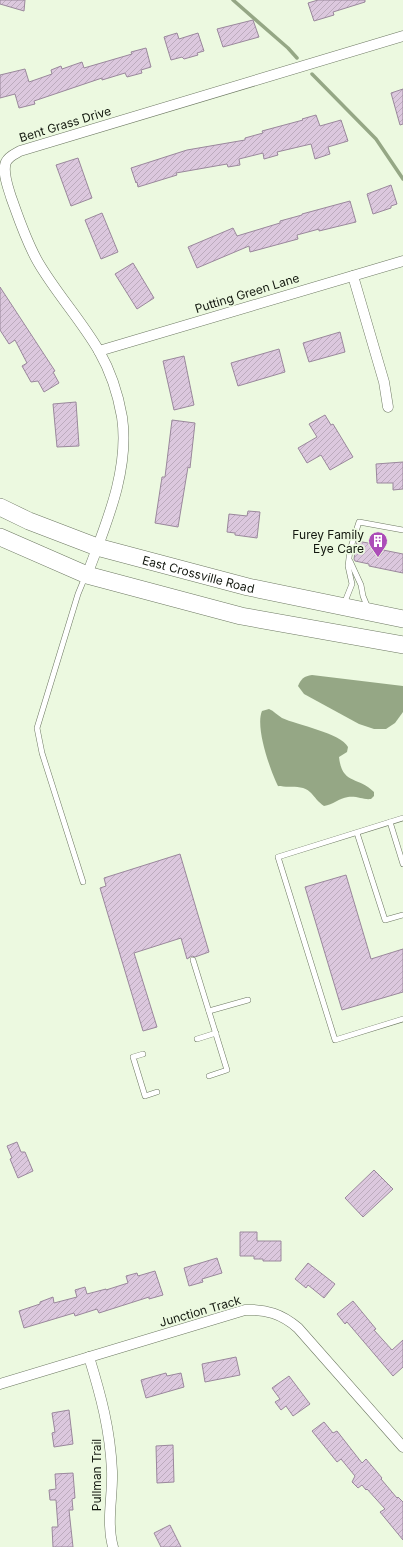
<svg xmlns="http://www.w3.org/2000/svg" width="403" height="1547" viewBox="0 0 403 1547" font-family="Inter,sans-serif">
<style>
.water{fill:#95a785}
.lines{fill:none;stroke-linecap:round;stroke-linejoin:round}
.stream{stroke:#95a785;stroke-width:3.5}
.building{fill:url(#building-hatch);stroke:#9a889c}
.lane-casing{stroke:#6d7862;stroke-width:6}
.street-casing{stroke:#6d7862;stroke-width:11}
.primary-casing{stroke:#6d7862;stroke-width:18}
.lane{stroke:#fff;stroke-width:5}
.street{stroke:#fff;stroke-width:10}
.primary{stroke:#fff;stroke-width:17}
.labels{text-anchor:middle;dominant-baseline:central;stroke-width:3.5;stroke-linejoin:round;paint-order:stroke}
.street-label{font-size:12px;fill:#12170e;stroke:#ecf9e0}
.poi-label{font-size:12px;fill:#12170e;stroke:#ecf9e0;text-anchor:end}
</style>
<defs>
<pattern id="building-hatch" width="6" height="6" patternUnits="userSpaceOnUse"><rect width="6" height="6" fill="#dcc8de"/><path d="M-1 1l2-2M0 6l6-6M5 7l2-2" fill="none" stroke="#bcabbd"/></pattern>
</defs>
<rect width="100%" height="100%" fill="#ecf9e0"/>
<g class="water">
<path d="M312 675 403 686V712L395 723 386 729H374L359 724 304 694 298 686C301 679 304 676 312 675Z"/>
<path d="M269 709C274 711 277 715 282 718 297 725 341 733 348 747L347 752 339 757C342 785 358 776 374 792V796L371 799C363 800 358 796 348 797 339 798 333 805 324 806 318 802 315 797 310 792 302 784 288 788 278 786 270 770 255 727 262 711Z"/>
</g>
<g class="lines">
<g class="stream">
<path d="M233 0 288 48 297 58"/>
<path d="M312 74 376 139 403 179"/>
</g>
</g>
<g class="building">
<path d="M0 0H25L24 11 0 4Z"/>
<path d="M318 0H365V2L333 12 334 15 314 21 308 3Z"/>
<path d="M253 20 259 37 223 47 217 29Z"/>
<path d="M177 33 179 39 198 33 204 51 197 53 198 55 184 59 182 57 171 60 164 37Z"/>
<path d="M146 48 151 67 141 70 142 73 127 77 125 73 102 80V78L34 101 35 104 19 108 15 94 0 98V75L25 69 29 82 52 74 51 70 61 66 62 69 82 62 84 68 132 54 131 52Z"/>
<path d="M403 89V124L400 125 391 93Z"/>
<path d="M316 115 320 126 341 120 348 141 328 147 330 154 315 159 311 144 277 152 278 155 264 159 263 153 239 159 240 165 228 167 227 164 176 173 177 175 138 187 137 182 136 183 131 168 187 150 245 140V138L263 133 262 131 303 120 302 119Z"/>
<path d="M78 158 92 198 71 206 56 165Z"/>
<path d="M391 185 397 204 391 206V208L373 214 367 194Z"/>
<path d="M350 201 356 222 319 231V229L297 235 298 239 250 252 249 246 197 268 188 247 233 228 237 236 280 223V221L302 215V214Z"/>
<path d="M102 213 118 252 101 259 85 220Z"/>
<path d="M133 263 154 298 137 309 115 274Z"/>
<path d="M0 287 55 371 53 372 59 383 44 392 38 381 31 382 22 366 27 363 15 340 9 344 0 330Z"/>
<path d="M340 332 345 352 309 362 303 343Z"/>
<path d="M279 349 285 372 238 386 231 363Z"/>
<path d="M184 356 194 405 174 410 163 361Z"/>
<path d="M76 402 79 446 57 447 53 404Z"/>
<path d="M325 415 331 425 333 424 353 457 330 470 321 455 307 463 298 448 317 437 309 424Z"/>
<path d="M172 420 195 423 190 468 188 467 178 527 155 523 162 477H165Z"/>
<path d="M403 462V489L393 490V483H377L376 464Z"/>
<path d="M248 511 260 512 257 538 235 535V533L227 532 229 514 247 516Z"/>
<path d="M357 541 379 545 378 549 403 554V573L369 566V564L355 561 354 559Z"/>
<path d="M180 854 209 952 195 957 192 956 187 959 181 938 134 953 157 1027 143 1031 100 888 106 886 104 878Z"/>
<path d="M346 875 371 959 403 949V992L342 1010 305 887Z"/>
<path d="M17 1142 21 1152H25L33 1171 18 1178 10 1159 12 1158 7 1146Z"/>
<path d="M374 1170 393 1189 363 1217 345 1198Z"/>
<path d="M240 1232H257V1241H281V1261H263V1259H254V1256H240Z"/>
<path d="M217 1258 222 1273 202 1279 203 1282 189 1286 184 1268Z"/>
<path d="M308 1263 335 1284 324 1298 308 1285 306 1288 295 1279Z"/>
<path d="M155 1271 163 1295 149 1299V1297L99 1313 97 1309 75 1316 74 1313 24 1328 19 1311 40 1304V1302L53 1297 54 1303 77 1297 75 1290 85 1287 87 1294 106 1289V1290L128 1283 126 1276 137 1273 138 1276Z"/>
<path d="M353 1301 376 1329 374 1330 392 1350 403 1340V1367L393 1376 347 1322 345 1324 337 1314Z"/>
<path d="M236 1357 240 1375 205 1382 202 1364Z"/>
<path d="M166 1373 167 1376 181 1373 184 1387 146 1398 141 1380Z"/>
<path d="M289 1376 310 1404 293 1416 286 1406 281 1410 275 1402 280 1399 272 1388Z"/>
<path d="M69 1410 73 1444 54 1447 52 1433 55 1432 52 1413Z"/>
<path d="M324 1422 333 1433 337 1431 362 1463 366 1459 382 1478 381 1479 397 1498 398 1497 403 1502V1540L380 1512 385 1509 367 1489 366 1490 362 1485 358 1488 352 1482 355 1476 341 1459 337 1462 312 1431Z"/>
<path d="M173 1445 174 1482 157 1483 156 1446Z"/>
<path d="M73 1473 75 1498 72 1499 73 1510H69L73 1547H53L52 1527H58L56 1500H50L49 1490 56 1489 55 1474Z"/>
<path d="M170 1525 181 1547H161L154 1533Z"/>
</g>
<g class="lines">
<defs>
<g id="lane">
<path d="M350 561 361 585 363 596 368 608"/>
<path d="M344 604 352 584 348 566 350 550 359 522 403 530"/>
<path d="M403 818 278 857 335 1040 403 1019"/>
<path d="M390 822 403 864"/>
<path d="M357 833 385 920 403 915"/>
<path d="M83 882 42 753 37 728 78 594 85 577"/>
<path d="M193 960 227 1070 209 1076"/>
<path d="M209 1011 248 1000"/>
<path d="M197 1039 216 1033"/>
<path d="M143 1054 133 1057 145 1096 157 1092"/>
</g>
<g id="street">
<path d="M353 276 384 382 388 407"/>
<path d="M99 351 403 261"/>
<path d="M87 575C105 526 130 471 122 417 118 394 111 372 99 351 81 320 56 293 38 262 26 241 19 219 11 197 8 187 2 172 6 162 9 156 15 154 20 151L403 36"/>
<path d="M89 1357C101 1396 110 1429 112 1471 113 1496 106 1522 113 1547"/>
<path d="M0 1384 245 1310C266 1309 282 1314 298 1328L403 1447"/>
</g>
<g id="primary">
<path id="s1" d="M0 507 29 521 97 547 248 587 403 619"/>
<path d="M0 537 87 575 241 616 403 645"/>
</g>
</defs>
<use href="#lane" class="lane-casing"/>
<use href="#street" class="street-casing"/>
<use href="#primary" class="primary-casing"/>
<use href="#lane" class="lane"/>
<use href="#street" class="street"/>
<use href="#primary" class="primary"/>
</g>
<defs>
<symbol id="building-pin" viewBox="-11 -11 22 30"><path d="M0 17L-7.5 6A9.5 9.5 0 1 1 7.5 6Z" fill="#ac4eb8" stroke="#ecf9e0"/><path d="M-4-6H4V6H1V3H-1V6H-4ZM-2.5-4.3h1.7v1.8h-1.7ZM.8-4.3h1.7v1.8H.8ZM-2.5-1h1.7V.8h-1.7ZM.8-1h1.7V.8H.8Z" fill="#fff"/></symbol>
</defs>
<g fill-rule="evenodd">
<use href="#building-pin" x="367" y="530" width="22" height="30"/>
</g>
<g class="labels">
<g class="street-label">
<text transform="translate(65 124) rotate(-17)">Bent Grass Drive</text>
<text transform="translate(247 293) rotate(-17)">Putting Green Lane</text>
<text stroke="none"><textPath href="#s1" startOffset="210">East Crossville Road</textPath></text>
<text transform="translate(200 1311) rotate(-16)">Junction Track</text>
<text transform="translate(96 1475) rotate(-90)">Pullman Trail</text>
</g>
<g class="poi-label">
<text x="364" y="534">Furey Family<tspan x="364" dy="14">Eye Care</tspan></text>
</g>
</g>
</svg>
